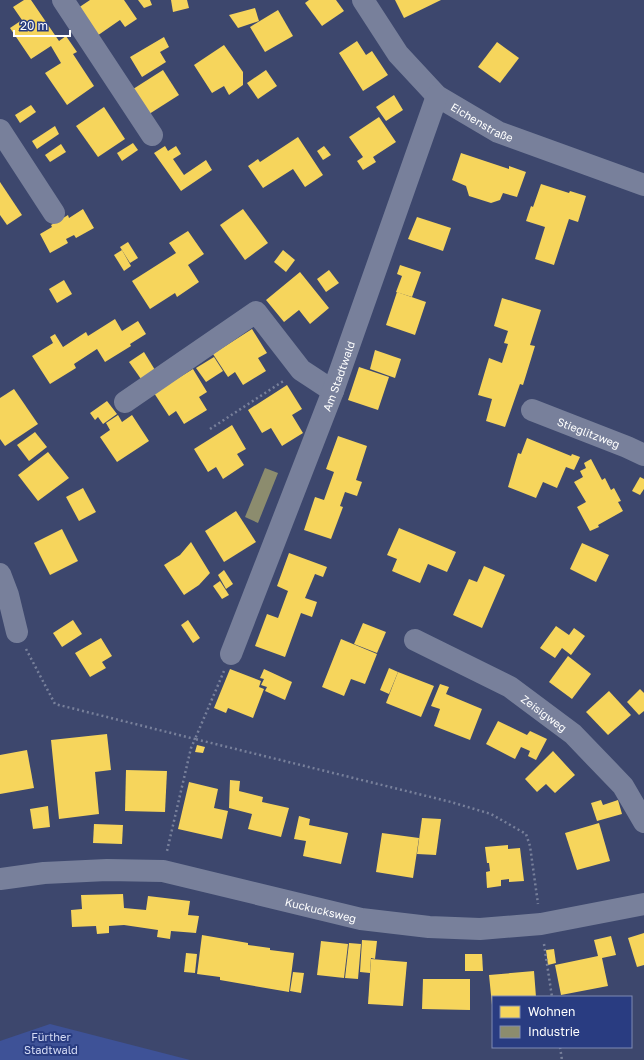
<svg xmlns="http://www.w3.org/2000/svg" width="644" height="1060" viewBox="0 0 644 1060" font-family="'Golos Text',sans-serif">
<style>
.green{fill:#3e5297}
.homes{fill:#f6d55c}
.industry{fill:#8c8c6e}
.lines{fill:none;stroke-linecap:round;stroke-linejoin:round}
.path{stroke:#78809b;stroke-width:2.5;stroke-dasharray:2 3;stroke-linecap:butt}
.minor{stroke:#78809b;stroke-width:22}
.labels{text-anchor:middle;dominant-baseline:central;stroke-width:4;stroke-linejoin:round;paint-order:stroke}
.street-label{font-size:11px;fill:#fff;stroke:#293c81}
.park-label{font-size:11px;fill:#d5dcf5;stroke:#293c81}
</style>
<rect width="100%" height="100%" fill="#3d476d"/>
<path class="green" d="M50 1024 190 1060H0V1041Z"/>
<g class="homes">
<path d="M24 0H31L59 41 66 36 77 52 73 54 94 86 67 105 45 73 61 63 51 46 31 59 10 28 22 20 13 7Z"/>
<path d="M90 0H124L137 19 125 27 120 20 94 38 75 10Z"/>
<path d="M138 0H150L152 5 144 8Z"/>
<path d="M171 0H187L189 8 173 12Z"/>
<path d="M309 0H336L344 11 322 26 305 3Z"/>
<path d="M395 0H441L404 18Z"/>
<path d="M255 8 259 21 238 28 229 15Z"/>
<path d="M278 10 293 36 265 52 250 27Z"/>
<path d="M164 37 169 47 160 52 166 62 142 77 130 57Z"/>
<path d="M357 41 366 55 372 51 388 75 363 91 339 53Z"/>
<path d="M497 42 519 58 500 83 478 67Z"/>
<path d="M224 45 243 72V85L229 95 224 86 212 93 194 65Z"/>
<path d="M163 70 179 95 146 116 130 91Z"/>
<path d="M266 70 277 86 258 99 247 83Z"/>
<path d="M394 95 403 110 386 121 376 107Z"/>
<path d="M31 105 36 112 20 123 15 115Z"/>
<path d="M104 107 125 139 98 157 76 126Z"/>
<path d="M379 117 396 142 373 157 376 162 363 170 357 161 363 157 349 137Z"/>
<path d="M55 126 59 134 37 149 32 141Z"/>
<path d="M298 137 323 175 305 187 293 169 263 188 248 166 258 159 260 162Z"/>
<path d="M133 143 138 150 122 161 117 153Z"/>
<path d="M61 144 66 152 50 162 45 155Z"/>
<path d="M165 146 168 151 176 146 181 154 173 159 184 175 206 160 212 170 181 191 154 153Z"/>
<path d="M324 146 331 155 323 160 317 151Z"/>
<path d="M461 153 509 169V166L526 172 517 197 503 193 500 200 491 203 469 196 466 186 452 180Z"/>
<path d="M0 182 22 215 7 225 0 215Z"/>
<path d="M541 184 569 193 570 191 586 196 578 222 569 219 554 265 535 259 545 227 526 221 531 206 533 207Z"/>
<path d="M83 209 94 228 76 238 74 235 66 239 68 243 50 253 40 234 52 227 51 225 60 220 68 215 69 218Z"/>
<path d="M243 209 268 243 245 260 220 225Z"/>
<path d="M417 217 451 228 443 251 408 239Z"/>
<path d="M188 231 204 254 188 265 199 282 177 297 175 293 150 309 132 281 176 253 169 243Z"/>
<path d="M128 242 138 258 130 263 120 247Z"/>
<path d="M122 250 131 266 124 271 114 255Z"/>
<path d="M283 250 295 260 286 272 274 262Z"/>
<path d="M400 265 421 272 412 297 396 292 402 276 397 274Z"/>
<path d="M329 270 339 283 326 292 317 279Z"/>
<path d="M300 272 329 308 310 324 299 310 284 322 266 300Z"/>
<path d="M64 280 72 294 57 303 49 289Z"/>
<path d="M397 292 426 302 415 335 386 325Z"/>
<path d="M502 298 541 310 530 345 535 346 523 385 520 384 505 427 486 421 492 399 478 395 489 358 502 363 508 344 504 343 508 331 494 326Z"/>
<path d="M115 319 122 331 138 321 146 334 130 344 131 346 105 362 97 349 74 364 76 368 50 384 32 356 53 343 50 337 55 334 63 347 86 332 88 336Z"/>
<path d="M252 329 267 353 258 358 266 371 243 385 235 372 228 377 213 354Z"/>
<path d="M375 350 401 359 395 378 370 369Z"/>
<path d="M144 352 155 370 141 379 129 362Z"/>
<path d="M214 357 223 371 206 382 196 368Z"/>
<path d="M359 367 389 377 378 410 348 400Z"/>
<path d="M193 369 207 392 199 397 207 410 184 424 176 411 169 416 154 393Z"/>
<path d="M287 385 302 409 292 415 303 433 282 446 271 428 262 433 248 410Z"/>
<path d="M14 389 38 424 5 446 0 439V398Z"/>
<path d="M107 401 117 414 103 424 98 417 95 420 90 413Z"/>
<path d="M118 415 122 422 132 415 149 441 117 462 100 437 110 430 106 423Z"/>
<path d="M232 425 246 449 237 454 244 465 223 479 216 467 208 472 194 449Z"/>
<path d="M35 432 47 447 29 461 17 445Z"/>
<path d="M338 436 367 446 356 480 362 482 357 496 345 492 340 506 343 507 331 539 304 530 315 497 324 500 334 472 326 469Z"/>
<path d="M527 438 571 456 572 454 580 457 574 470 566 467 557 488 543 482 536 498 508 487 518 453 521 454Z"/>
<path d="M48 452 69 478 38 501 18 475Z"/>
<path d="M591 459 602 480 605 478 611 490 614 488 621 501 618 502 623 511 598 525 599 527 590 531 577 507 586 502 574 482 583 477 580 471 586 468 584 463Z"/>
<path d="M640 477 644 479V489L640 495 632 491Z"/>
<path d="M83 488 96 512 79 521 66 497Z"/>
<path d="M236 511 256 542 224 562 205 531Z"/>
<path d="M399 528 456 552 447 572 428 564 420 583 392 571 397 559 387 555Z"/>
<path d="M62 529 78 561 50 575 34 543Z"/>
<path d="M191 542 210 573 199 585 184 595 164 565 180 555Z"/>
<path d="M582 543 609 555 596 582 570 569Z"/>
<path d="M289 553 327 567 323 577 315 574 305 598 317 602 312 617 301 613 285 657 255 646 267 614 278 618 288 591 277 586Z"/>
<path d="M484 566 505 575 482 628 453 615 469 579 477 582Z"/>
<path d="M224 570 233 584 226 589 218 575Z"/>
<path d="M220 581 229 595 222 599 213 586Z"/>
<path d="M73 620 82 634 62 647 53 633Z"/>
<path d="M188 620 200 638 193 643 181 625Z"/>
<path d="M363 623 386 632 377 653 354 644Z"/>
<path d="M556 626 569 635 574 628 585 636 571 655 562 648 555 658 540 648Z"/>
<path d="M101 638 112 656 102 662 106 668 90 677 75 653Z"/>
<path d="M341 639 377 654 365 684 351 679 344 696 322 687Z"/>
<path d="M568 656 591 674 572 699 549 682Z"/>
<path d="M389 668 398 672 389 694 380 690Z"/>
<path d="M230 669 261 681 259 687 264 689 253 718 228 708 226 713 214 708Z"/>
<path d="M264 669 292 682 285 700 265 691 267 687 261 685 264 679 260 678Z"/>
<path d="M398 672 434 686 421 717 386 703Z"/>
<path d="M440 684 449 687 446 694 482 709 470 740 434 726 440 709 431 706Z"/>
<path d="M640 689 644 693V711L639 715 627 702Z"/>
<path d="M609 691 631 715 608 735 586 712Z"/>
<path d="M498 721 527 735 530 731 547 739 536 760 528 756 530 751 521 747 515 759 486 744Z"/>
<path d="M107 734 111 770 95 772 99 814 59 819 51 740Z"/>
<path d="M197 745 205 747 203 753 195 752Z"/>
<path d="M27 750 34 788 0 794V755Z"/>
<path d="M553 751 575 775 555 793 546 784 537 792 525 779Z"/>
<path d="M126 770 167 771 165 812 125 811Z"/>
<path d="M230 780 240 781 239 791 263 797 262 802 289 808 281 837 248 829 252 814 229 808Z"/>
<path d="M189 782 218 789 214 808 228 811 222 839 178 829Z"/>
<path d="M601 800 603 805 618 800 622 814 597 821 591 803Z"/>
<path d="M48 806 50 827 33 829 30 809Z"/>
<path d="M299 816 310 819 309 825 348 833 341 864 303 856 306 841 294 839Z"/>
<path d="M422 818 441 819 436 855 417 854Z"/>
<path d="M599 823 610 861 577 870 565 833Z"/>
<path d="M94 824 123 825 122 844 93 843Z"/>
<path d="M382 833 419 838 413 878 376 872Z"/>
<path d="M508 845V849L520 848 524 881 509 882V879L501 880V886L487 888 486 872 490 871 489 863H487L485 847Z"/>
<path d="M123 894 124 908 146 910 148 896 190 901 188 915 199 916 196 933 171 931 170 939 157 937 158 930 124 925 109 926V933L97 934 96 926 72 927 71 910 82 909 81 895Z"/>
<path d="M644 933V965L637 967 628 938Z"/>
<path d="M202 935 248 943V945L270 948V950L294 953 289 992 220 980V977L197 974Z"/>
<path d="M611 936 616 955 602 958 608 986 561 995 555 965 598 956 594 940Z"/>
<path d="M362 940 377 941 375 959 371 958 370 973 360 972Z"/>
<path d="M321 941 348 944 344 978 317 975Z"/>
<path d="M349 943 361 944 358 979 345 978Z"/>
<path d="M554 949 556 963 548 965 546 950Z"/>
<path d="M186 953 197 954 195 973 184 972Z"/>
<path d="M465 954H482L483 971H465Z"/>
<path d="M371 959 407 962 403 1006 368 1004Z"/>
<path d="M534 971 536 997H493L492 1005 489 975Z"/>
<path d="M293 972 304 973 301 993 290 991Z"/>
<path d="M423 979H470V1010L422 1009Z"/>
</g>
<path class="industry" d="M265 468 278 473 258 523 245 517Z"/>
<g class="lines">
<g class="path">
<path d="M210 429 285 380"/>
<path d="M26 649 55 704 195 739 191 748 167 851"/>
<path d="M224 671 195 739 451 802 491 814 526 834 530 846 538 904"/>
<path d="M544 944 552 997"/>
<path d="M560 1047 562 1060"/>
</g>
<g class="minor">
<path d="M63 0 152 135"/>
<path id="s1" d="M363 0 398 54 437 96 498 132 644 185"/>
<path d="M0 130 54 213"/>
<path d="M125 402 256 312 301 370 333 391"/>
<path id="s2" d="M532 410 627 447 644 455"/>
<path d="M0 574 8 595 17 632"/>
<path id="s3" d="M415 640 510 687 573 734 623 786 644 822"/>
<path id="s4" d="M231 654 333 391 437 96"/>
<path id="s5" d="M0 879 44 873 107 870 163 871 361 919 429 927 480 929 541 924 644 904"/>
</g>
</g>
<g class="labels">
<g class="street-label">
<text stroke="none"><textPath href="#s1" startOffset="174">Eichenstraße</textPath></text>
<text stroke="none"><textPath href="#s4" startOffset="298">Am Stadtwald</textPath></text>
<text stroke="none"><textPath href="#s2" startOffset="61">Stieglitzweg</textPath></text>
<text stroke="none"><textPath href="#s3" startOffset="149">Zeisigweg</textPath></text>
<text stroke="none"><textPath href="#s5" startOffset="326">Kuckucksweg</textPath></text>
</g>
<g class="park-label">
<text x="51" y="1036">Fürther<tspan x="51" dy="13">Stadtwald</tspan></text>
</g>
</g>
<rect x="492" y="996" width="140" height="52" fill="#293c81" stroke="#7f8ab3"/>
<rect x="500" y="1006" width="20" height="12" fill="#f6d55c" stroke="#7f8ab3"/>
<text x="528" y="1016" font-size="12" fill="#ffffff">Wohnen</text>
<rect x="500" y="1026" width="20" height="12" fill="#8c8c6e" stroke="#7f8ab3"/>
<text x="528" y="1036" font-size="12" fill="#ffffff">Industrie</text>
<path d="M14 30v6h56v-6" fill="none" stroke="#ffffff" stroke-width="2"/>
<text x="20" y="30" font-size="12" fill="#ffffff" stroke="#293c81" stroke-width="3" paint-order="stroke">20 m</text>
</svg>
